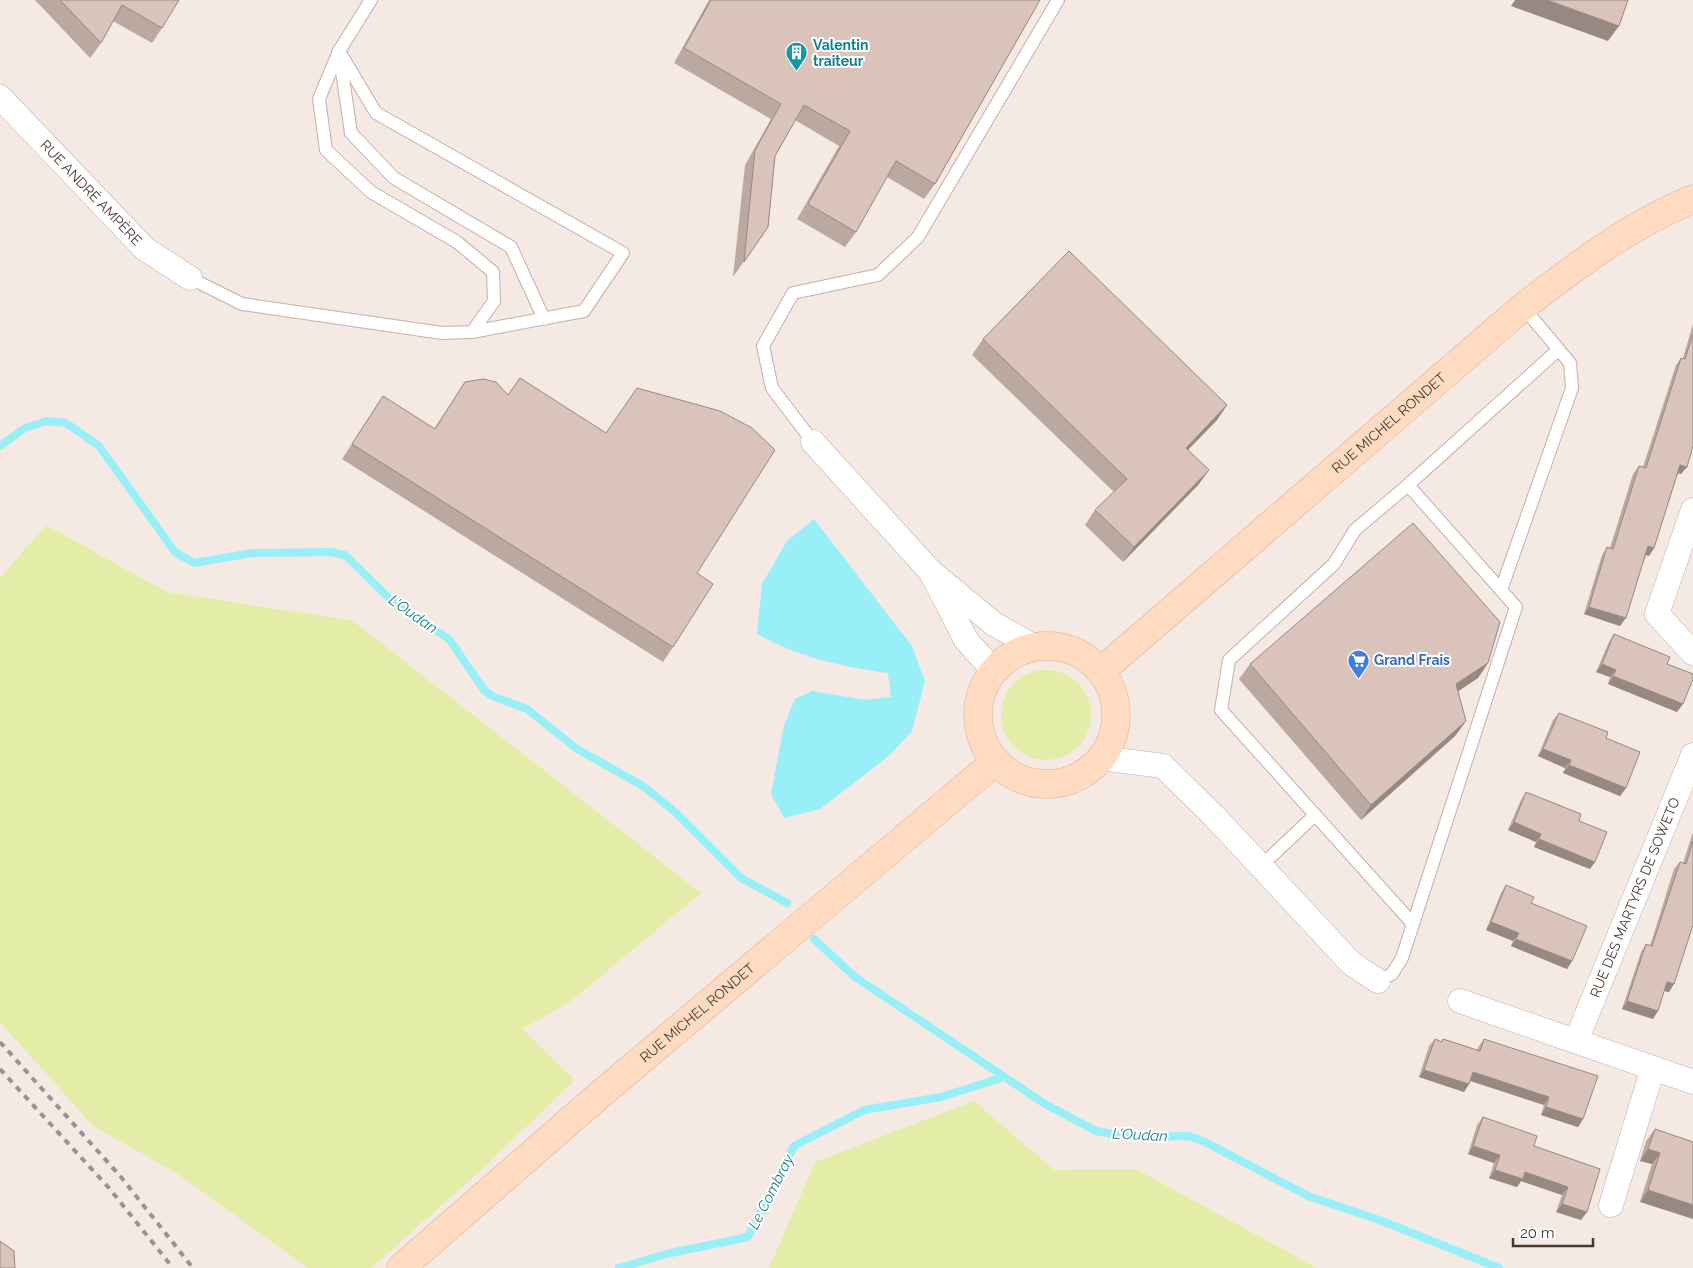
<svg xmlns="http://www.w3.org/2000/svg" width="1693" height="1268" viewBox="0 0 1693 1268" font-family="Raleway,sans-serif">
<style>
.green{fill:#e4eda7}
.water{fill:#98eff8}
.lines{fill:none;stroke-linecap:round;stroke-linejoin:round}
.stream{stroke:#98eff8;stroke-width:8}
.lane-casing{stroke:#c3b1a8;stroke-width:14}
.street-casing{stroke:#c3b1a8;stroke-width:25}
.secondary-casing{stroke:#dbaf8f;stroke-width:29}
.lane{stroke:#fff;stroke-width:12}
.street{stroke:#fff;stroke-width:24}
.secondary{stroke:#ffdcc1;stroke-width:28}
.rail{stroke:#949494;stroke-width:4;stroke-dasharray:6 6;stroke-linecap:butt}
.wall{fill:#bba8a0}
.shaded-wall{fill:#988882}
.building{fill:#d9c3ba;stroke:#988882}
.labels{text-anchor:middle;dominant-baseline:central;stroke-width:4;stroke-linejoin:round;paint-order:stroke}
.culture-label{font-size:14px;font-weight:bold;fill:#0d838f;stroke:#fff;text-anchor:start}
.street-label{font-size:14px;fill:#463833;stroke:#fff}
.shop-label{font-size:14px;font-weight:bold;fill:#366cbe;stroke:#fff;text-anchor:start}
.water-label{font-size:15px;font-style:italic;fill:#1c7e89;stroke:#fff}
</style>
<rect width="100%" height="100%" fill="#f4e9e3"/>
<g class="green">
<path d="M46 525 167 592 353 621 701 893 570 1002 522 1029 575 1080 478 1173 371 1268H308L176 1173 93 1126 0 1022V578Z"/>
<circle cx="1046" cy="715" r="45"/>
<path d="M974 1101 1054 1170 1136 1169 1317 1268H769L815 1162Z"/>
</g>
<path class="water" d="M814 519 912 646 925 681 912 731 889 756 820 809 784 818 771 794 784 725 795 699 812 691 866 700 891 697 888 673C843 667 798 657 757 634L762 584 787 541Z"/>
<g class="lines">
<g class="stream">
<path d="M0 446 25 428 47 421 66 423 99 446 175 552 194 563 252 553 331 552 345 555 395 604 449 639 484 690 492 696 527 709 577 749 643 786 675 812 741 878 787 903"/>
<path d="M814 939 855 977 1045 1104 1096 1131 1128 1137 1189 1136 1205 1142 1308 1196 1382 1221 1499 1268"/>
<path d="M619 1268 666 1254 748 1237 794 1146 864 1110 941 1097 1004 1077"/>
</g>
<defs>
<g id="lane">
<path d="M190 278 242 304 442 333 472 332 494 301 493 272 457 242 371 192 326 150 319 99 339 51 371 0"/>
<path d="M472 332 584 311 623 253 376 113 339 51 351 133 394 178 511 247 544 319"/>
<path d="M813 442 772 388 763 346 793 293 878 275 918 237 1058 0"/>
<path d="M1408 485 1355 530 1334 564 1229 660 1221 710 1413 924"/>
<path d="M1501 590 1408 485 1558 350"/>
<path d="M1261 866 1315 815"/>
<path d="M1378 981 1392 974 1402 958 1516 607 1501 590 1572 388 1570 363 1523 307"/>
</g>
<g id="street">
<path id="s1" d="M0 97 145 249 190 278"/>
<path d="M813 442 931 572"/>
<path d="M1693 510 1657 614 1693 653"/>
<path d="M994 671 966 640 931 572 994 624 1035 647"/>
<path d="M1101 758 1163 766 1214 816 1352 964 1378 981"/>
<path d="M1460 1001 1693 1082"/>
<path id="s2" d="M1576 1041 1693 755"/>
<path d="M1611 1205 1653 1068"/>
</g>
<g id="secondary">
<circle cx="1047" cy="715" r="69"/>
<path id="s3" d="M1101 671 1523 307C1576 266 1630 225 1693 199"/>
<path id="s4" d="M401 1268 596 1098 996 761"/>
</g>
</defs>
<use href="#lane" class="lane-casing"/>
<use href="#street" class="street-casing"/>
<use href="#secondary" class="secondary-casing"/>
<use href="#lane" class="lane"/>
<use href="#street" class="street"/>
<use href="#secondary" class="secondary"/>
<g class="rail">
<path d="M0 1042 121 1177 193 1268"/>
<path d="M0 1069 109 1188 173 1268"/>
</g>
</g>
<g class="wall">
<path d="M35 0H179L162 28 152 43 113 21 101 43 90 58Z"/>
<path d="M709 0H1040L935 184 924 199 887 177 856 232 845 247 797 219 839 146 795 120 775 156 768 227 733 277 745 165 771 119 674 63Z"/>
<path d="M1693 324V446L1681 474 1678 473 1654 548 1649 556 1646 555 1620 626 1584 614 1602 555 1607 547 1610 548 1633 474 1639 466 1643 467 1676 365 1681 358H1683Z"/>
<path d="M983 339 1227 405 1217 420 1188 450 1209 470 1198 485 1123 562 1085 525 1095 510 1114 492 972 355Z"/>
<path d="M520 378 697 573 673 647 663 662 342 459 383 396 434 429 465 382 508 395Z"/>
<path d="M1614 634 1667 664 1677 712 1608 684 1610 677 1596 672 1609 642Z"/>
<path d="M1488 663 1478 678 1458 691 1466 721 1455 736 1361 820 1239 679 1250 664Z"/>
<path d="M1559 713 1606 738 1626 788 1620 796 1563 773 1565 768 1538 756 1553 720Z"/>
<path d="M1526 792 1579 821 1590 869 1534 847 1536 842 1508 830 1521 800Z"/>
<path d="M1693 832V925L1669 992 1664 991 1653 1019 1622 1009 1641 952 1646 944 1650 946 1674 869 1680 862 1683 863Z"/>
<path d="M1506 885 1531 903 1572 961 1567 969 1511 946 1513 941 1486 930 1501 893Z"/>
<path d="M1435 1039 1441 1042 1443 1039 1477 1050 1479 1046 1484 1039 1583 1119 1578 1127 1541 1115 1544 1105 1470 1081 1469 1084 1464 1092 1419 1077 1429 1046Z"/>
<path d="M1483 1117 1534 1146 1600 1169 1581 1220 1556 1212 1562 1195 1521 1181 1517 1187 1489 1178 1494 1163 1468 1154 1477 1125Z"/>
<path d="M1655 1129 1693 1142 1640 1202 1652 1164 1640 1161 1646 1141Z"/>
</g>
<g class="shaded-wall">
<path d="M1515 0H1547L1619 26 1608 41 1511 6Z"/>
<path d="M1227 405 1217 420 1175 463 1186 448Z"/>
<path d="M1680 465 1687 467 1681 474 1675 472Z"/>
<path d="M1209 470 1198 485 1123 562 1134 547Z"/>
<path d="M1648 546 1654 548 1649 556 1643 554Z"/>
<path d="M1589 607 1626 618 1620 626 1584 614Z"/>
<path d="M1488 663 1478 678 1445 700 1456 684Z"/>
<path d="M1602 664 1616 670 1610 677 1596 672Z"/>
<path d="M1613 676 1683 704 1677 712 1608 684Z"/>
<path d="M1466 721 1455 736 1361 820 1371 805Z"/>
<path d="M1543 749 1571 760 1565 768 1538 756Z"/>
<path d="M1569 765 1626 788 1620 796 1563 773Z"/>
<path d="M1514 822 1541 834 1536 842 1508 830Z"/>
<path d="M1539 839 1595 862 1590 869 1534 847Z"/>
<path d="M1491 922 1519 933 1513 941 1486 930Z"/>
<path d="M1516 939 1572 961 1567 969 1511 946Z"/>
<path d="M1667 982 1674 984 1669 992 1661 990Z"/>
<path d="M1627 1001 1658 1011 1653 1019 1622 1009Z"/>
<path d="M1424 1070 1469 1084 1464 1092 1419 1077Z"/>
<path d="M1473 1072 1549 1097 1544 1105 1468 1080Z"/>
<path d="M1546 1107 1583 1119 1578 1127 1541 1115Z"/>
<path d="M1473 1146 1500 1155 1494 1163 1468 1154Z"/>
<path d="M1648 1149 1660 1153 1652 1164 1640 1161Z"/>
<path d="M1495 1170 1525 1172 1568 1187 1562 1195 1521 1181 1517 1187 1489 1178Z"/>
<path d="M1648 1190 1693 1205V1219L1640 1202Z"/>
<path d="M1562 1204 1587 1212 1581 1220 1556 1212Z"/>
</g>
<g class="building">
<path d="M60 0H179L162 28 122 5 101 43Z"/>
<path d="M711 0H1040L935 184 896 161 856 232 808 204 850 131 804 105 775 156 768 227 744 262 755 150 781 104 684 48Z"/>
<path d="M1547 0H1628L1619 26Z"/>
<path d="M1069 251 1227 405 1186 448 1209 470 1134 547 1095 510 1127 479 983 339Z"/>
<path d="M1693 334V446L1687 467 1680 465 1654 548 1648 546 1626 618 1589 607 1607 547 1613 549 1639 466 1646 468 1681 358 1685 359Z"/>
<path d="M520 378 606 433 637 388 720 411 752 428 775 450 697 573 713 584 673 647 352 444 383 396 435 429 465 382 483 379 496 382 508 395Z"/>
<path d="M1413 523 1500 622 1488 663 1456 684 1466 721 1371 805 1250 664Z"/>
<path d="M1614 634 1670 657 1667 664 1693 674V679L1683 704 1613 676 1616 670 1602 664Z"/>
<path d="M1559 713 1608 732 1606 738 1640 752 1626 788 1569 765 1571 760 1543 749Z"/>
<path d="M1526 792 1581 814 1579 821 1607 832 1595 862 1539 839 1541 834 1514 822Z"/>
<path d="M1693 841V925L1674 984 1667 982 1658 1011 1627 1001 1646 944 1652 946 1680 862 1686 864Z"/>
<path d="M1506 885 1534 897 1531 903 1587 926 1572 961 1516 939 1519 933 1491 922Z"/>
<path d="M1435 1039 1442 1042 1443 1039 1480 1051 1484 1039 1598 1076 1583 1119 1546 1107 1549 1097 1473 1072 1469 1084 1424 1070Z"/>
<path d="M1483 1117 1537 1136 1534 1146 1600 1169 1587 1212 1562 1204 1568 1187 1525 1172 1523 1179 1495 1170 1500 1155 1473 1146Z"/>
<path d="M1655 1129 1693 1142V1205L1648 1190 1660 1153 1648 1149Z"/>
<path d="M0 1241 14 1251 15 1268H0Z"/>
</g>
<defs>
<symbol id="building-pin" viewBox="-11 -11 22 30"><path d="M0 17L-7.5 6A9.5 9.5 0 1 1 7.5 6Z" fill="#0f9aa8" stroke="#fff"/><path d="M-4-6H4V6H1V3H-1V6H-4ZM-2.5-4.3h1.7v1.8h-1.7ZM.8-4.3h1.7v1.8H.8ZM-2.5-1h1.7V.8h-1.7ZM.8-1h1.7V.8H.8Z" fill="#fff"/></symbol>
<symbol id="supermarket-pin" viewBox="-11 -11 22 30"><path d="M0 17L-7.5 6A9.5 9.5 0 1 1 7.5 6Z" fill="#3f7fe0" stroke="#fff"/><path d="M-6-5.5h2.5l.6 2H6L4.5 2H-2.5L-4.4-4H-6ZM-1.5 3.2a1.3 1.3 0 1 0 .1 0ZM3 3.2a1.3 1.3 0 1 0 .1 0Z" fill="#fff"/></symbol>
</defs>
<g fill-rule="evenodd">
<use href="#building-pin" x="784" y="40" width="25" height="34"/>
<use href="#supermarket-pin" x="1346" y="648" width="25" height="34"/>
</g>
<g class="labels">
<g class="culture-label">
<text x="813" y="45">Valentin<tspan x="813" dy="16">traiteur</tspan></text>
</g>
<g class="street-label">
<text stroke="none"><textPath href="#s1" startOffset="132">RUE ANDRÉ AMPÈRE</textPath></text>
<text stroke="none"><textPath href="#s3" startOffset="380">RUE MICHEL RONDET</textPath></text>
<text stroke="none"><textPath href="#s2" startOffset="155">RUE DES MARTYRS DE SOWETO</textPath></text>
<text stroke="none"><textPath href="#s4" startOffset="391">RUE MICHEL RONDET</textPath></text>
</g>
<g class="shop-label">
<text x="1374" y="660">Grand Frais</text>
</g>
<g class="water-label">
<text transform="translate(413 614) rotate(35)">L'Oudan</text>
<text transform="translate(1140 1135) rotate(3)">L'Oudan</text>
<text transform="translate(771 1192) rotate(-63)">Le Combray</text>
</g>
</g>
<path d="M1513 1238v8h80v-8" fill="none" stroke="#463833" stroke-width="2.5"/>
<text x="1520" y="1238" font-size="15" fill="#463833" stroke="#ffffff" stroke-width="4" paint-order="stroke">20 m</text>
</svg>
